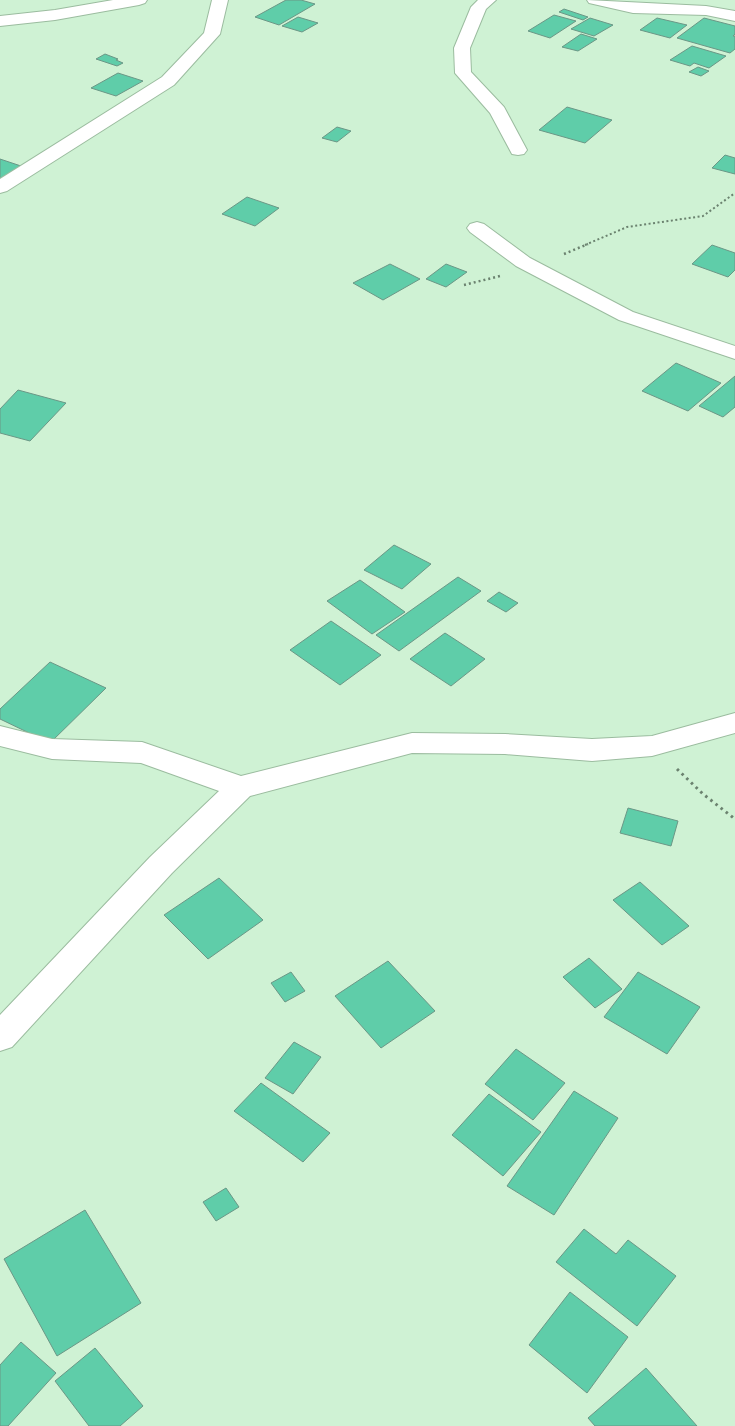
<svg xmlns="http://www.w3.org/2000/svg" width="735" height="1426" viewBox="0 0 735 1426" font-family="'Source Serif 4',serif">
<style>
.building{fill:#5fcda9;stroke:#6b9786}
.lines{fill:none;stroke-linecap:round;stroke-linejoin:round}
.minor-casing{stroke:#9bbc9f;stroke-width:2}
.path-far2{stroke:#6b826f;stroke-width:2;stroke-dasharray:2 2.5;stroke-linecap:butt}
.path-far1{stroke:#6b826f;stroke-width:2.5;stroke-dasharray:2 3;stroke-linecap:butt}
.path{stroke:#6b826f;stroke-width:3;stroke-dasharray:2.5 4;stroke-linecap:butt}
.minor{fill:#fff;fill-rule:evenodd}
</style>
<rect width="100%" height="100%" fill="#cff2d4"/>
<g class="building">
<path d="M286 0H301L315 4 279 25 255 17Z"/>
<path d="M564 9 588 17 583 20 559 12Z"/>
<path d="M554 15 576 21 550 38 528 31Z"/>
<path d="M298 17 318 23 302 32 282 26Z"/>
<path d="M590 18 613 25 594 36 571 29Z"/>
<path d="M657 18 687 25 670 38 640 30Z"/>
<path d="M704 18 735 26V34L733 36H735V49L730 53 677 38Z"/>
<path d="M581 34 597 39 578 51 562 47Z"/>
<path d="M692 46 726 56 709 68 694 63 690 66 670 60Z"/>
<path d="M105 54 118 59 116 60 123 63 117 66 96 59Z"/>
<path d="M698 67 709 71 701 76 689 72Z"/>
<path d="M118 73 143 81 116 96 91 88Z"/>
<path d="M567 107 612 120 585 143 539 130Z"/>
<path d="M337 127 351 131 337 142 322 138Z"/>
<path d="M725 155 735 158V174L712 168Z"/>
<path d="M0 159 21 166 0 179Z"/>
<path d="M247 197 279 208 255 226 222 214Z"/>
<path d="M712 245 735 253V270L728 277 692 264Z"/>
<path d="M390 264 420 279 383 300 353 283Z"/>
<path d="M446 264 467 272 446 287 426 279Z"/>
<path d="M676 363 721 383 688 411 642 391Z"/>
<path d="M735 376V407L723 417 699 406Z"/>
<path d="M18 390 66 403 30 441 0 433V409Z"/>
<path d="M394 545 431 564 402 589 364 570Z"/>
<path d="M458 577 481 591 399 651 376 635Z"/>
<path d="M360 580 405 612 372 634 327 601Z"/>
<path d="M499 592 518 603 506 612 487 601Z"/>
<path d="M331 621 381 655 340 685 290 650Z"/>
<path d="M445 633 485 659 451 686 410 659Z"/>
<path d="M50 662 106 688 50 743 0 719V709Z"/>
<path d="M628 808 678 821 671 846 620 833Z"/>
<path d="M219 878 263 920 208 959 164 915Z"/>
<path d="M640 882 689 926 662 945 613 900Z"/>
<path d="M589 958 622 989 595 1008 563 977Z"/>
<path d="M388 961 435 1011 381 1048 335 996Z"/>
<path d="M291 972 305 991 285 1002 271 983Z"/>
<path d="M638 972 700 1007 667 1054 604 1017Z"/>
<path d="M294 1042 321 1057 293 1094 265 1078Z"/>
<path d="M516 1049 565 1083 533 1120 485 1084Z"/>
<path d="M261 1083 330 1133 303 1162 234 1111Z"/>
<path d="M574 1091 618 1118 554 1215 507 1186Z"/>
<path d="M489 1094 541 1132 503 1176 452 1135Z"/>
<path d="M226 1188 239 1207 216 1221 203 1202Z"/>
<path d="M85 1210 141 1303 57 1356 4 1259Z"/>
<path d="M584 1229 616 1254 628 1240 676 1276 637 1326 556 1262Z"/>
<path d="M570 1292 628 1337 587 1393 529 1345Z"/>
<path d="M21 1342 56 1373 8 1426H0V1365Z"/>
<path d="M95 1348 143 1406 120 1426H89L55 1381Z"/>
<path d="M646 1368 697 1426H595L588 1418Z"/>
</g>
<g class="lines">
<defs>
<g id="minor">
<path d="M113 0H147L145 3 139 5 55 20 0 26V16L55 10Z"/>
<path d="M212 0H228L220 34 174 85 7 191 0 193V179L162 77 204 33Z"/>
<path d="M478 0H496L486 9 470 48 471 72 504 107 527 150 524 154 518 155 512 154 490 113 455 73 454 48 471 7Z"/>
<path d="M587 0 706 6 735 11V21L706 15 633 13 589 3Z"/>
<path d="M477 222 484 224 530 258 633 312 735 346V359L619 320 516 266 470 232 467 228 470 224Z"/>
<path d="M735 713V733L652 756 592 761 505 754 412 753 250 796 172 873 12 1047 0 1051V1015L150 857 219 791 141 763 52 759 0 746V726L52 739 142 742 241 776 412 733 505 734 592 739 652 736Z"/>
</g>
</defs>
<use href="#minor" class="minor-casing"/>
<path class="path-far2" d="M585 245 627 227 703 216 735 193"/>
<g class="path-far1">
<path d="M564 254 588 244"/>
<path d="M464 285 500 276"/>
</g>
<path class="path" d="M677 769 703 794 735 819"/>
<use href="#minor" class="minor"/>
</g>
</svg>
